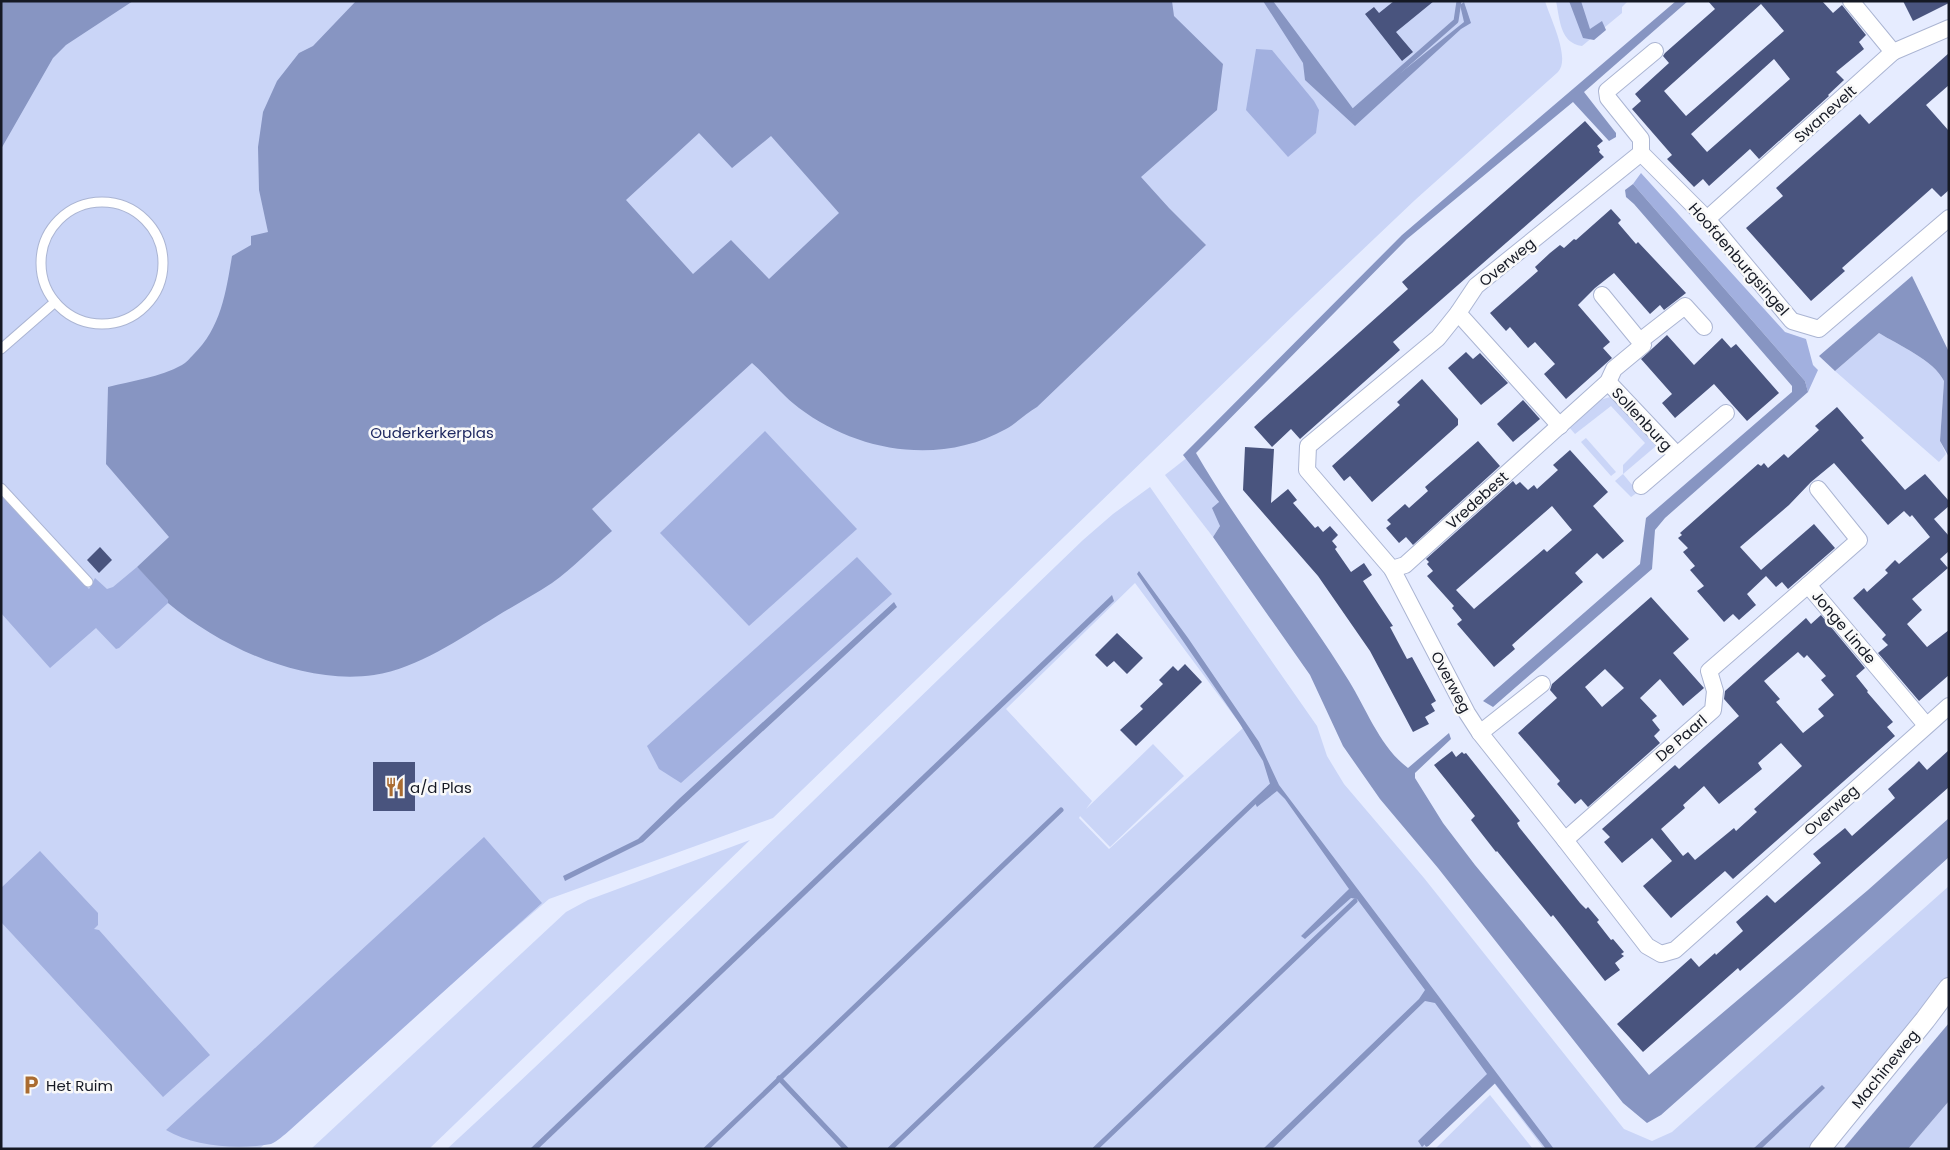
<svg xmlns="http://www.w3.org/2000/svg" width="1950" height="1150" viewBox="0 0 1950 1150" font-family="Poppins,sans-serif">
<style>
.green{fill:#cad5f7;fill-rule:evenodd}
.forest{fill:#a2b0df}
.water{fill:#8795c2;fill-rule:evenodd}
.lines{fill:none;stroke-linecap:round;stroke-linejoin:round}
.stream{stroke:#8795c2;stroke-width:5}
.building{fill:#49547e;fill-rule:evenodd}
.service-casing{stroke:#abb5d3;stroke-width:11}
.minor-casing{stroke:#abb5d3;stroke-width:18}
.tertiary-casing{stroke:#abb5d3;stroke-width:22}
.service{stroke:#fff;stroke-width:9}
.minor{stroke:#fff;stroke-width:16}
.tertiary{stroke:#fff;stroke-width:20}
.labels{text-anchor:middle;dominant-baseline:central;stroke-width:5;stroke-linejoin:round;paint-order:stroke}
.street-label{font-size:15px;fill:#151924;stroke:#f9f9f9}
.park-label{font-size:15px;fill:#1f2961;stroke:#f9f9f9}
.poi-label{font-size:15px;fill:#151924;stroke:#f9f9f9;text-anchor:start}
</style>
<rect width="100%" height="100%" fill="#e6ecff"/>
<g class="green">
<path d="M1 1H1545C1550 18 1571 58 1558 72L1415 200 1297 312 773 818 549 899 259 1149H1Z"/>
<path d="M1556 1H1628L1622 7V13L1582 46C1560 43 1560 20 1556 1Z"/>
<path d="M1879 333C1898 345 1934 360 1944 381L1940 441 1946 454 1939 462 1835 371Z"/>
<path d="M1610 397 1617 399 1665 454 1656 446 1623 474 1638 492 1631 497 1615 481 1623 474V465L1645 443 1611 406 1575 434 1569 427 1600 400Z"/>
<path d="M1586 438 1616 472 1611 476 1581 442Z"/>
<path d="M1193 453 1219 503 1220 526 1213 537 1165 475Z"/>
<path d="M1150 487 1317 726 1327 756 1344 784 1424 878 1624 1129 1652 1141 1672 1132 1949 886V987L1813 1149H1544L1494 1083 1424 1149H447C663 950 871 743 1083 540L1113 514ZM1135 583 1243 728 1109 849 1079 818 1080 816 1110 847 1184 776 1153 744 1086 809 1092 801 1006 709Z"/>
<path d="M750 840 429 1149H311L566 912 588 900Z"/>
<path d="M1490 1095 1533 1149H1435Z"/>
<path d="M1949 1101V1149H1908Z"/>
</g>
<g class="forest">
<path d="M1256 49 1272 50 1314 101 1319 110 1316 133 1288 157 1246 110Z"/>
<path d="M1641 173 1785 332 1806 339 1813 365 1818 370 1808 392 1805 381 1633 184Z"/>
<path d="M765 431 857 529 749 626 660 533Z"/>
<path d="M1 495 89 589 95 578 107 589 113 587 137 567 169 600 168 603 119 648 116 649 96 628 50 668 1 613Z"/>
<path d="M857 557 892 594 681 783 659 769 647 746Z"/>
<path d="M484 837 542 903 290 1130C284 1135 278 1141 271 1144 239 1150 194 1147 166 1130Z"/>
<path d="M40 851 98 913V925L94 929 99 930 210 1055 163 1097 1 922V888Z"/>
</g>
<g class="water">
<path d="M1 1H133L66 45 53 58 1 149Z"/>
<path d="M356 1H1172L1174 16 1223 64 1217 110 1141 177 1169 208 1206 245 1037 407C1026 413 1017 423 1006 429 940 466 857 452 799 408 782 395 768 377 752 363L592 509 612 531C592 548 573 568 552 583 534 595 515 605 497 616 459 639 419 668 374 675 303 685 222 648 168 603V600L137 567 169 537 106 464 108 387C132 381 160 377 182 365 186 363 190 358 193 355 221 328 226 292 232 256L251 245V236L268 232 259 190 258 147 263 112 277 81 299 53 313 46ZM699 133 732 168 771 136 839 213 769 279 731 240 693 274 626 200Z"/>
<path d="M1263 1H1273L1354 110 1464 22 1460 5 1464 2 1471 23 1461 29 1355 126 1305 80 1303 63Z"/>
<path d="M1569 1H1581L1590 29 1602 21 1606 30 1594 40 1583 38Z"/>
<path d="M1676 1H1688L1584 92 1616 133V137L1609 141 1573 102 1407 239 1196 453C1242 532 1301 603 1349 681 1367 710 1380 747 1408 768L1449 733 1451 739 1415 773V778L1443 823 1475 865 1649 1075 1868 890 1949 818V857L1800 992 1661 1115 1647 1123 1623 1103 1438 868 1380 799 1343 746 1310 675 1213 537 1220 526 1212 508 1219 502 1183 455 1402 235Z"/>
<path d="M1633 184 1805 381 1808 392 1665 518 1655 530 1652 569 1493 707 1483 701 1640 564 1646 518 1792 392V386L1634 204 1626 197 1625 190Z"/>
<path d="M1912 276 1949 352V457L1940 441 1944 381C1934 360 1898 345 1879 333L1835 371 1819 356Z"/>
<path d="M1139 571 1188 638 1259 742 1279 785 1554 1149H1546L1493 1081 1422 1147 1418 1141 1487 1074 1435 1003 1425 1001 1272 1149H1263L1419 999 1425 990 1357 899 1351 898 1305 939 1301 936 1349 889 1285 799 1277 791 1257 807 1255 803 1271 787 1263 761 1240 724 1137 574Z"/>
<path d="M1112 595 1114 601 538 1149H530Z"/>
<path d="M894 602 897 607 643 842 565 881 563 876 638 839 679 799Z"/>
<path d="M1949 1023V1101L1908 1149H1843Z"/>
<path d="M1822 1085 1825 1088 1761 1149H1753Z"/>
</g>
<g class="lines">
<g class="stream">
<path d="M1349 115 1456 21 1459 1"/>
<path d="M779 1078 846 1149"/>
<path d="M1427 1144 1495 1080"/>
<path d="M706 1149 1061 810"/>
<path d="M890 1149 1271 786"/>
<path d="M1095 1149 1355 901"/>
</g>
</g>
<g class="building">
<path d="M1394 1H1434L1396 32 1413 52 1402 61 1365 14 1374 7 1379 13Z"/>
<path d="M1708 1H1822L1833 13 1842 5 1866 35 1859 42 1864 49 1836 72 1844 80 1828 95 1829 96 1759 159 1750 149 1709 186 1703 179 1694 187 1667 159 1672 155 1632 109 1641 101 1635 94 1669 63 1663 56 1665 53 1715 9ZM1761 4 1784 31 1686 116 1664 91ZM1774 59 1790 79 1707 152 1691 134Z"/>
<path d="M1903 1H1949V3L1913 21Z"/>
<path d="M1949 53V85L1926 105 1949 131V190L1941 197 1932 188 1842 268 1845 271 1811 301 1746 228 1783 196 1776 188 1860 114 1869 124Z"/>
<path d="M1585 121 1603 141 1597 146 1600 150 1599 152 1604 157 1393 342 1400 350 1300 439 1291 429 1272 447 1254 427 1408 289 1402 282Z"/>
<path d="M1611 209 1621 220 1618 223 1636 244 1638 242 1686 293 1664 310 1660 305 1650 314 1614 273 1595 288 1578 305 1610 342 1603 348 1612 358 1566 399 1544 374 1555 364 1535 342 1528 348 1510 327 1506 331 1490 313 1538 271 1535 267 1550 253 1560 245 1564 248 1574 239 1576 240Z"/>
<path d="M1667 335 1694 365 1722 338 1731 348 1736 344 1779 393 1747 421 1714 384 1675 418 1662 403 1672 394 1641 359Z"/>
<path d="M1466 352 1473 359 1480 353 1508 383 1481 405 1448 368Z"/>
<path d="M1422 379 1458 419V425L1372 502 1350 476 1344 481 1332 466 1400 405 1397 402Z"/>
<path d="M1523 400 1540 419 1513 442 1497 424Z"/>
<path d="M1837 407 1864 438 1861 440 1905 490 1925 474 1949 501V506L1934 519 1949 536V551L1940 559 1948 568 1912 599 1922 610 1907 624 1927 647 1949 630V675L1919 701 1878 653 1888 645 1882 639 1886 635 1853 598 1864 588 1867 592 1888 573 1885 570 1895 560 1899 564 1930 537 1912 515 1910 517 1904 511 1888 525 1834 463 1811 482 1789 505 1740 547 1761 570 1814 524 1835 548 1788 589 1782 582 1776 587 1766 576 1747 594 1756 605 1739 620 1733 614 1724 622 1697 591 1704 586 1690 570 1695 566 1683 552 1688 548 1678 538 1682 535 1680 533 1758 464 1761 466 1764 463 1768 468 1784 454 1788 458 1819 430 1815 426Z"/>
<path d="M1478 441 1500 466 1413 545 1406 537 1399 543 1386 528 1391 524 1387 520 1405 504 1409 508 1428 491 1425 487Z"/>
<path d="M1245 447 1274 449 1271 503 1288 489 1297 500 1293 503 1315 528 1318 526 1323 532 1330 526 1338 535 1332 541 1337 547 1335 549 1351 572 1364 563 1372 575 1363 581 1393 626 1390 627 1407 659 1412 657 1436 701 1431 704 1435 711 1425 717 1429 724 1413 732 1370 651 1318 576 1243 490Z"/>
<path d="M1570 450 1608 492 1593 506 1624 541 1603 559 1597 553 1575 573 1583 582 1512 645 1515 649 1494 667 1457 624 1462 620 1452 608 1454 606 1427 576 1433 571 1427 564 1429 562 1426 559 1513 481 1516 485 1520 482 1528 490 1534 485 1537 489 1558 470 1553 465ZM1552 506 1572 530 1547 552 1544 549 1474 609 1456 590Z"/>
<path d="M100 547 112 560 99 573 87 560Z"/>
<path d="M1651 597 1689 639 1673 653 1704 688 1683 706 1660 679 1640 698 1657 716 1652 720 1660 730 1654 736 1660 743 1588 807 1581 799 1575 804 1557 784 1560 781 1518 733 1557 698 1550 690 1552 684ZM1605 669 1624 688 1602 707 1585 687Z"/>
<path d="M1821 615 1865 668 1856 676 1868 691 1867 692 1893 722 1887 727 1895 736 1733 879 1725 871 1671 918 1643 886 1672 861 1652 838 1622 863 1604 842 1610 837 1602 829 1675 765 1679 769 1739 716 1724 699 1725 691 1806 618 1811 624ZM1798 652 1804 658 1807 655 1826 676 1821 680 1834 695 1818 709 1824 716 1803 733 1776 702 1780 699 1764 681ZM1781 743 1802 766 1754 809 1757 812 1736 831 1734 828 1695 860 1688 852 1683 856 1661 829 1685 808 1683 805 1704 786 1719 804 1762 769 1758 763Z"/>
<path d="M1117 633 1143 658 1127 674 1114 661 1107 667 1095 655Z"/>
<path d="M1185 664 1202 682 1136 746 1120 730 1143 709 1140 706 1163 684 1159 680 1173 666 1178 671Z"/>
<path d="M1949 750V787L1740 971 1738 968 1643 1052 1617 1024 1691 958 1699 967 1715 953 1716 955 1743 931 1736 922 1767 895 1775 903 1821 863 1813 854 1845 828 1852 836 1895 798 1888 789 1914 766 1919 761 1927 770Z"/>
<path d="M1452 751 1456 757 1462 752 1464 754 1466 753 1520 821 1517 823 1519 827 1580 903 1586 909 1588 907 1599 920 1597 922 1611 940 1613 939 1624 952 1621 954 1624 956 1615 963 1620 970 1605 981 1553 915 1551 917 1497 851 1496 852 1471 820 1475 816 1434 765Z"/>
<rect x="373" y="762" width="42" height="49"/>
</g>
<g class="lines">
<defs>
<g id="service">
<circle cx="102" cy="263" r="61"/>
<path d="M1 349 55 302"/>
<path d="M1 488 88 582"/>
</g>
<g id="minor">
<path d="M1655 51 1607 91 1608 98 1641 139V153L1707 219 1792 321 1819 329 1949 218"/>
<path d="M1893 52 1949 28"/>
<path d="M1641 153 1476 286 1458 313 1438 338 1308 446 1307 470 1392 569 1467 713 1480 733 1565 840 1647 946 1661 954 1675 950 1949 706"/>
<path d="M1707 219 1893 52 1851 1"/>
<path d="M1458 313 1560 426"/>
<path d="M1640 341 1685 306 1704 327"/>
<path d="M1608 382 1677 455"/>
<path d="M1641 486 1726 413"/>
<path d="M1818 489 1859 540 1808 585 1926 725"/>
<path d="M1392 569 1405 565 1608 382 1614 369 1643 345 1602 295"/>
<path d="M1480 733 1542 684"/>
<path d="M1565 840 1713 710 1715 691 1709 671 1808 585"/>
</g>
<path id="tertiary" d="M1820 1149 1925 1020 1949 988"/>
</defs>
<use href="#service" class="service-casing"/>
<use href="#minor" class="minor-casing"/>
<use href="#tertiary" class="tertiary-casing"/>
<use href="#service" class="service"/>
<use href="#minor" class="minor"/>
<use href="#tertiary" class="tertiary"/>
</g>
<defs>
<symbol id="restaurant-bare" viewBox="-9 -9 18 18"><path d="M-5-6h1v4h1v-4h1v4h1v-4h1v5L-1.5 .5V6h-2V.5L-5-1ZM5-6V6H3V1.5H1.5Q1.5-4 5-6Z" fill="#aa6c31" stroke="#f9f9f9" stroke-width="2.5" paint-order="stroke"/></symbol>
<symbol id="parking-bare" viewBox="-9 -9 18 18"><path d="M-3.5-5.5H1a3.5 3.5 0 0 1 0 7H-1V5.5H-3.5ZM-1-3.4V-.6H.8a1.4 1.4 0 0 0 0-2.8Z" fill="#aa6c31" stroke="#f9f9f9" stroke-width="2.5" paint-order="stroke"/></symbol>
</defs>
<g fill-rule="evenodd">
<use href="#restaurant-bare" x="381" y="773" width="28" height="28"/>
<use href="#parking-bare" x="17" y="1071" width="28" height="28"/>
</g>
<g class="labels">
<g class="street-label">
<text transform="translate(1825 114) rotate(-42)">Swanevelt</text>
<text transform="translate(1739 259) rotate(49)">Hoofdenburgsingel</text>
<text transform="translate(1507 262) rotate(-39)">Overweg</text>
<text transform="translate(1642 419) rotate(47)">Sollenburg</text>
<text transform="translate(1477 500) rotate(-42)">Vredebest</text>
<text transform="translate(1844 627) rotate(50)">Jonge Linde</text>
<text transform="translate(1451 682) rotate(62)">Overweg</text>
<text transform="translate(1681 738) rotate(-41)">De Paarl</text>
<text transform="translate(1831 810) rotate(-42)">Overweg</text>
<text transform="translate(1885 1069) rotate(-51)">Machineweg</text>
</g>
<g class="park-label">
<text x="432" y="432">Ouderkerkerplas</text>
</g>
<g class="poi-label">
<text x="410" y="787">a/d Plas</text>
<text x="46" y="1085">Het Ruim</text>
</g>
</g>
<rect width="1950" height="1150" fill="none" stroke="#151924" stroke-width="5"/>
</svg>
